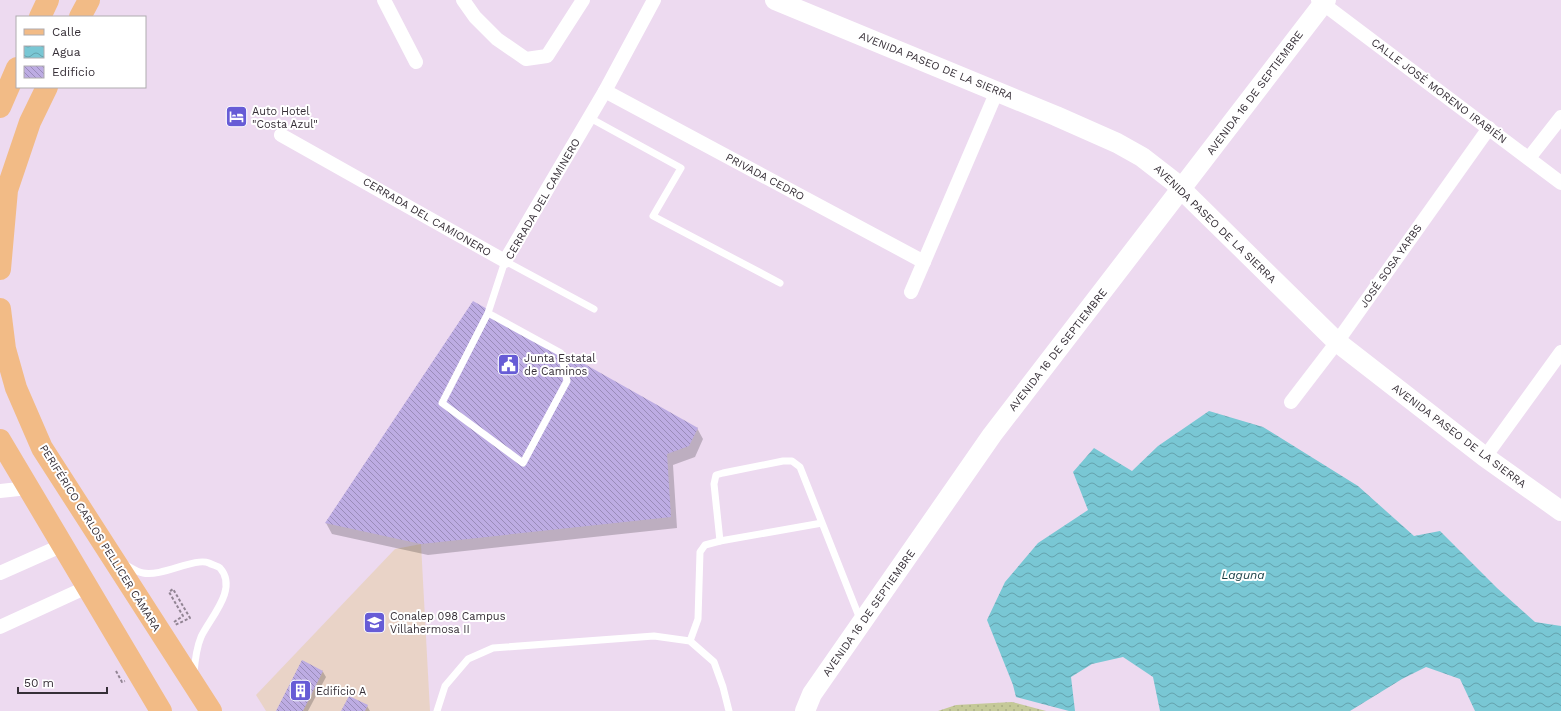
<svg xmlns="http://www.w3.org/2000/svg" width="1561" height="711" viewBox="0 0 1561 711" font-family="'Work Sans',sans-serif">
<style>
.education{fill:#e9d3c7}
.park{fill:url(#park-dots)}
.water{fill:url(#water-waves)}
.shadow{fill:#0003}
.building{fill:url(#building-back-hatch)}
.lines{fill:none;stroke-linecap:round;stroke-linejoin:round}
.path{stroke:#918493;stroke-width:2;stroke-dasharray:3 2;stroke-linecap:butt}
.service{stroke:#fff;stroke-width:7}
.minor{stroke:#fff;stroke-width:14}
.secondary{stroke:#fff;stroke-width:20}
.primary{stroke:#f2bb86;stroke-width:22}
.labels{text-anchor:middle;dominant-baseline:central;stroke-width:4;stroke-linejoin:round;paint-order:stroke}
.street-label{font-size:11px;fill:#362f37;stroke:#fff}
.poi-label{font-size:11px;fill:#362f37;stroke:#fff;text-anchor:start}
.water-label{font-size:12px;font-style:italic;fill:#163c42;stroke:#fff}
</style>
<defs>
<pattern id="park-dots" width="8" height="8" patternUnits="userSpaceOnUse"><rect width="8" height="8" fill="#c5c998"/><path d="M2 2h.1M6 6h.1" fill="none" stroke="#aaad84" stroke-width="1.8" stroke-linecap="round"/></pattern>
<pattern id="water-waves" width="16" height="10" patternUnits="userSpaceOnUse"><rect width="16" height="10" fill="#79c7d4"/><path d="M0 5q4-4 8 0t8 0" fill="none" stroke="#64a2ad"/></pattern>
<pattern id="building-back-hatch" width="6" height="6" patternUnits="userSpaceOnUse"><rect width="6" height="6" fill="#bdace3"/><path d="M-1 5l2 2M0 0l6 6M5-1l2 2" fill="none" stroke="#9a8cb9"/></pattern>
</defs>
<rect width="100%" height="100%" fill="#eddaf0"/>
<path class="education" d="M421 544 430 711H266L256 695 395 549Z"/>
<path class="park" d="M1012 702 1046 711H938L956 705Z"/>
<path class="water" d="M1209 411 1263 427 1358 486 1414 536 1440 531 1497 588 1535 622 1561 626V711H1475L1460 679 1426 667 1402 679 1350 711H1160L1153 677 1123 657 1092 664 1071 677 1075 711H1069L1016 697 1013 685 987 620 1005 582 1038 543 1088 510 1073 472 1094 448 1132 471 1158 446Z"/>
<g class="shadow">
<path d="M697 428 703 439 695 457 673 465 677 528 428 555 332 534 326 523Z"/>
<path d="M303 661 323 672 326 677 308 711H277Z"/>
<path d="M367 706 370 711H342Z"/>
</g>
<g class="building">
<path d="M473 301 698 428 689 446 667 454 671 517 421 544 325 523Z"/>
<path d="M302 660 323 671 303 711H276Z"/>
<path d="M349 696 368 705 365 711H341Z"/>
</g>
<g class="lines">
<g class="path">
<path d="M174 622 183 616 169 592 173 589 190 618 175 625"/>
<path d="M116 671 122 682 125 681"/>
</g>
<g class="service">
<path d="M590 118 681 168 653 216 780 283"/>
<path d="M488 313 561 353 567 381 523 463 442 403 488 313 505 261 594 309"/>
<path d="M822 523 720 541 714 484 716 475 723 473 783 461H792L800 467 860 619"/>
<path d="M124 564C130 567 137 572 143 573 162 577 195 557 209 563 212 565 218 566 220 568 239 589 209 619 201 637 196 649 195 660 194 673"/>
<path d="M690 641 698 619 700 552 705 545 720 541"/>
<path d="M437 711 445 686 468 659 493 648 654 636 690 641 714 662 723 687 729 711"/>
</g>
<g class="minor">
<path d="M384 0 416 62"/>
<path d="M463 0 475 17 497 39 526 59 547 56 583 0"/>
<path d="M1318 0 1561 183"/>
<path d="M605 91 924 262"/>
<path d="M281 135 505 261 605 91 654 0"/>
<path d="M1529 158 1561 117"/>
<path d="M911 292 997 91"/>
<path d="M1291 402 1337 342 1489 128"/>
<path d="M1485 457 1561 352"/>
<path d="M0 491 28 488"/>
<path d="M0 573 63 545"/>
<path d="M0 627 87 587"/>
</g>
<g class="secondary">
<path d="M775 0 1056 116 1117 143 1142 157 1173 181 1337 342 1485 457 1561 511"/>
<path d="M805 711 812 694 992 435 1326 0"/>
</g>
<g class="primary">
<path d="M40 17 48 0"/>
<path d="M80 17 89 0"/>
<path d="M0 107 17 68"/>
<path d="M0 269 7 190 30 122 47 87"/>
<path d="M0 309 5 349 16 388 42 448 211 711"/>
<path d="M0 440 161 711"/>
</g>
</g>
<defs>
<symbol id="hotel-square" viewBox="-11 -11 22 22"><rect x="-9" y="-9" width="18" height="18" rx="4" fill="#675cd6" stroke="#fff"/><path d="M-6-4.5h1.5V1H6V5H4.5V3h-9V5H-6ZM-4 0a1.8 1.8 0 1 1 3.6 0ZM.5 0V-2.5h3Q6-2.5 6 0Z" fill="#fff"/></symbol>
<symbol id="civic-square" viewBox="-11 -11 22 22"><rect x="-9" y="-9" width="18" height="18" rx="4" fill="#675cd6" stroke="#fff"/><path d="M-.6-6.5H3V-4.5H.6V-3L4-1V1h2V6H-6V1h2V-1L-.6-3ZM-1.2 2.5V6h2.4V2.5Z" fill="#fff"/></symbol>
<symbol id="school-square" viewBox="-11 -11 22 22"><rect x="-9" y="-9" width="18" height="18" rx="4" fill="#675cd6" stroke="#fff"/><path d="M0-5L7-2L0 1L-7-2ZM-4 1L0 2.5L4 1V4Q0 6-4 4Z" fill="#fff"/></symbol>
<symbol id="building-square" viewBox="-11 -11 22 22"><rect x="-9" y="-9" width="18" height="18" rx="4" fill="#675cd6" stroke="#fff"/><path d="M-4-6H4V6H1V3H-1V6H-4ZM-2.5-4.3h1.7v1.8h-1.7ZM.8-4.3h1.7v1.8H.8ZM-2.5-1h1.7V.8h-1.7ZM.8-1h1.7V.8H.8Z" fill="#fff"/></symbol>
</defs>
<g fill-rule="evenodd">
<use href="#hotel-square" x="224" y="104" width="25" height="25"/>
<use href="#civic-square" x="496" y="352" width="25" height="25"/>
<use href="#school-square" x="362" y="610" width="25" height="25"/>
<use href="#building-square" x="288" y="678" width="25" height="25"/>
</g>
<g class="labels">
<g class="street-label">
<text transform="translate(936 66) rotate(22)">AVENIDA PASEO DE LA SIERRA</text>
<text transform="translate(1439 91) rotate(37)">CALLE JOSÉ MORENO IRABIÉN</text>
<text transform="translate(1255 93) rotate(-53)">AVENIDA 16 DE SEPTIEMBRE</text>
<text transform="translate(765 177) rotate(28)">PRIVADA CEDRO</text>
<text transform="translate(543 199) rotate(-60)">CERRADA DEL CAMINERO</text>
<text transform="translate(427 217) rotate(30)">CERRADA DEL CAMIONERO</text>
<text transform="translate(1215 224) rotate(44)">AVENIDA PASEO DE LA SIERRA</text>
<text transform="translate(1391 266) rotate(-55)">JOSÉ SOSA YARBS</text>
<text transform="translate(1058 350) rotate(-52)">AVENIDA 16 DE SEPTIEMBRE</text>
<text transform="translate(1459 436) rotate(37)">AVENIDA PASEO DE LA SIERRA</text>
<text transform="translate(100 538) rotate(58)">PERIFÉRICO CARLOS PELLICER CÁMARA</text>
<text transform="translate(869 613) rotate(-55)">AVENIDA 16 DE SEPTIEMBRE</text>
</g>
<g class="poi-label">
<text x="252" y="111">Auto Hotel<tspan x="252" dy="13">"Costa Azul"</tspan></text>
<text x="524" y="358">Junta Estatal<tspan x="524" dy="13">de Caminos</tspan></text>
<text x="390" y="616">Conalep 098 Campus<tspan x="390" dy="13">Villahermosa II</tspan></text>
<text x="316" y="691">Edificio A</text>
</g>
<g class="water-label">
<text x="1243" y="575">Laguna</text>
</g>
</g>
<rect x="16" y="16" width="130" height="72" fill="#ffffff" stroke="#afacaf"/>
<rect x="24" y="29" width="20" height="6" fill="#f2bb86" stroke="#afacaf"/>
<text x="52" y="36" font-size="12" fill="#362f37">Calle</text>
<rect x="24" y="46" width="20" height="12" fill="url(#water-waves)" stroke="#afacaf"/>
<text x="52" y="56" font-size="12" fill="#362f37">Agua</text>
<rect x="24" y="66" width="20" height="12" fill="url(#building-back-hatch)" stroke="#afacaf"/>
<text x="52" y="76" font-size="12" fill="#362f37">Edificio</text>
<path d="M18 687v6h89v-6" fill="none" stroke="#362f37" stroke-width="2"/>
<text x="24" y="687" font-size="12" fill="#362f37" stroke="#ffffff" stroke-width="3" paint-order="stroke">50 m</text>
</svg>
